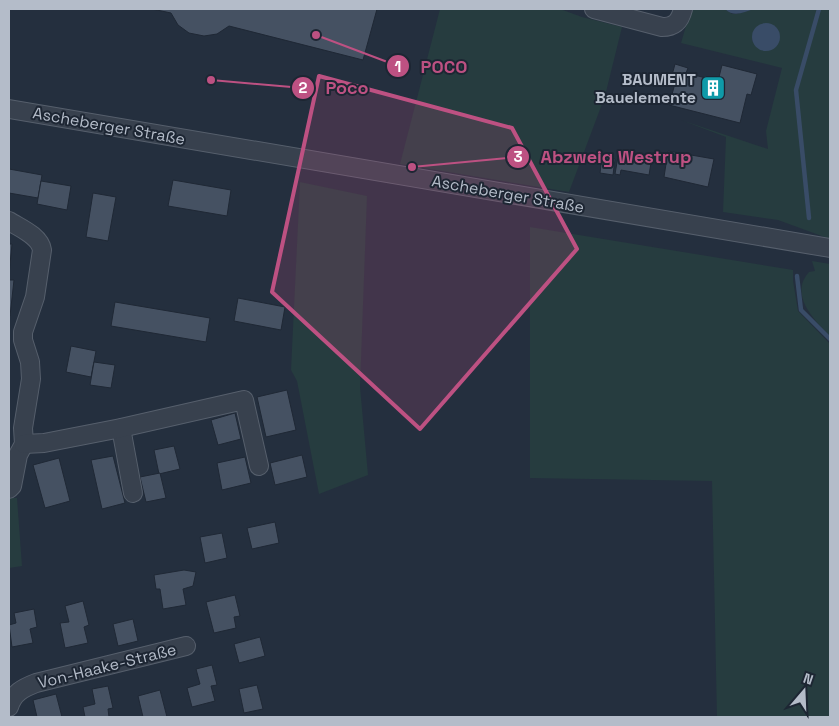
<svg xmlns="http://www.w3.org/2000/svg" width="839" height="726" viewBox="0 0 839 726" font-family="'Space Grotesk',sans-serif">
<style>
.green{fill:#263c3f;fill-rule:evenodd}
.water{fill:#394c67}
.lines{fill:none;stroke-linecap:round;stroke-linejoin:round}
.stream{stroke:#394c67;stroke-width:4.5}
.building{fill:#455162;stroke:#1f2835}
.minor-casing{stroke:#565f6c;stroke-width:20}
.minor{stroke:#38414e;stroke-width:18}
.marked{fill:#bd5182;fill-opacity:0.2;stroke:#bd5182;stroke-width:4;stroke-linejoin:round}
.labels{text-anchor:middle;dominant-baseline:central;stroke-width:4;stroke-linejoin:round;paint-order:stroke}
.poi-label{font-size:16px;font-weight:bold;fill:#b4bcc9;stroke:#1d2633;text-anchor:end}
.street-label{font-size:16px;fill:#b4bcc9;stroke:#1d2633}
.leader{fill:none;stroke:#bd5182;stroke-width:2}
.callout-dot{fill:#bd5182;stroke:#1d2633;stroke-width:2}
.mark-label{font-size:15px;text-anchor:middle;font-weight:bold;fill:#fff}
.callout-label{font-size:18px;text-anchor:middle;font-weight:bold;fill:#bd5182;stroke:#1d2633;stroke-width:4;stroke-linejoin:round;paint-order:stroke}
</style>
<rect width="100%" height="100%" fill="#242f3e"/>
<g class="green">
<path d="M440 9H560L582 17 622 27 605 96 569 192 400 164Z"/>
<path d="M691 9H725L732 14H737L754 9H830V239L778 220 723 212 726 137 681 120 768 149 766 131 782 68 681 43ZM754 31 779 36 777 46 752 41Z"/>
<path d="M300 182 367 196 360 387 368 475 319 494 297 381 291 370Z"/>
<path d="M530 227 793 270V281L798 311 830 344V717H717L712 481 530 478Z"/>
<path d="M812 261 830 264V336C813 319 789 294 809 272L815 271Z"/>
<path d="M9 498H17L22 566 9 568Z"/>
</g>
<g class="water">
<path d="M725 9H754C744 12 734 18 725 9Z"/>
<circle cx="766" cy="37" r="14"/>
</g>
<g class="lines">
<g class="stream">
<path d="M809 218 796 90 819 9"/>
<path d="M797 276 801 310 830 339"/>
</g>
</g>
<g class="building">
<path d="M152 9H377L363 60 229 26 217 34 204 36 189 33 178 25 171 13Z"/>
<path d="M675 64 688 68 686 73 718 81 722 65 757 74 751 95 747 94 740 123 669 105 676 80 671 79Z"/>
<path d="M619 151 652 157 649 175 621 170 620 175 615 174Z"/>
<path d="M668 151 714 159 708 187 664 177Z"/>
<path d="M602 157 615 159 613 175 600 173Z"/>
<path d="M9 169 42 175 38 198 9 193Z"/>
<path d="M173 180 231 190 227 216 168 206Z"/>
<path d="M41 181 71 186 67 210 37 204Z"/>
<path d="M93 193 116 197 108 241 86 237Z"/>
<path d="M9 244H12L9 274Z"/>
<path d="M9 280H14L10 316H9Z"/>
<path d="M238 298 285 307 281 330 234 321Z"/>
<path d="M115 302 210 318 206 342 111 326Z"/>
<path d="M71 346 96 351 91 377 66 372Z"/>
<path d="M94 362 115 365 111 388 90 385Z"/>
<path d="M287 390 296 430 266 437 257 397Z"/>
<path d="M235 413 241 439 218 445 211 420Z"/>
<path d="M174 446 180 469 159 474 154 450Z"/>
<path d="M302 455 307 477 275 485 270 463Z"/>
<path d="M113 456 125 503 102 509 91 460Z"/>
<path d="M245 457 251 483 222 490 217 463Z"/>
<path d="M59 458 70 501 45 508 33 465Z"/>
<path d="M160 473 166 498 146 502 140 477Z"/>
<path d="M275 522 279 543 252 549 247 528Z"/>
<path d="M222 533 227 558 205 563 200 537Z"/>
<path d="M184 570 196 572 193 586 183 589 186 605 163 609 160 589H156L154 575Z"/>
<path d="M235 595 240 616 234 617 236 628 214 633 206 602Z"/>
<path d="M83 601 89 625 84 627 88 643 65 648 60 623 69 622 65 606Z"/>
<path d="M34 609 37 627 30 629 33 643 12 647 9 625 16 623 14 613Z"/>
<path d="M133 619 138 641 118 646 113 624Z"/>
<path d="M260 637 265 656 239 663 234 644Z"/>
<path d="M212 665 217 685 211 686 215 701 192 707 187 688 200 684 196 669Z"/>
<path d="M257 685 263 709 244 713 239 689Z"/>
<path d="M108 686 113 708 108 709 109 717H85L83 707 95 704 92 689Z"/>
<path d="M160 690 167 717H143L138 696Z"/>
<path d="M56 694 62 717H37L33 700Z"/>
</g>
<g class="lines">
<defs>
<g id="minor">
<path d="M594 9 662 27C675 27 680 21 683 9"/>
<path d="M9 109 830 248"/>
<path d="M9 221C20 228 40 236 42 250L35 297 23 332V340L30 362 31 379 23 428 24 444 18 455 12 486 9 489"/>
<path d="M121 428 133 493"/>
<path d="M24 444 44 443 121 428 244 400 259 466"/>
<path d="M9 707C13 693 23 688 36 683L186 646"/>
</g>
</defs>
<use href="#minor" class="minor-casing"/>
<use href="#minor" class="minor"/>
</g>
<path class="marked" d="M319 76 512 128 577 249 420 429 272 292Z"/>
<defs>
<symbol id="building-square" viewBox="-11 -11 22 22"><rect x="-9" y="-9" width="18" height="18" rx="4" fill="#0f9aa8" stroke="#1d2633"/><path d="M-4-6H4V6H1V3H-1V6H-4ZM-2.5-4.3h1.7v1.8h-1.7ZM.8-4.3h1.7v1.8H.8ZM-2.5-1h1.7V.8h-1.7ZM.8-1h1.7V.8H.8Z" fill="#fff"/></symbol>
</defs>
<g fill-rule="evenodd">
<use href="#building-square" x="699" y="74" width="28" height="28"/>
</g>
<g class="labels">
<g class="poi-label">
<text x="696" y="79">BAUMENT<tspan x="696" dy="18">Bauelemente</tspan></text>
</g>
<g class="street-label">
<text transform="translate(109 126) rotate(10)">Ascheberger Straße</text>
<text transform="translate(508 194) rotate(10)">Ascheberger Straße</text>
<text transform="translate(107 666) rotate(-14)">Von-Haake-Straße</text>
</g>
</g>
<path class="leader" d="M316 35L398 66M211 80L303 88M412 167L518 157"/>
<g class="callout-dot">
<circle cx="316" cy="35" r="5"/>
<circle cx="211" cy="80" r="5"/>
<circle cx="412" cy="167" r="5"/>
<circle cx="398" cy="66" r="12"/>
<circle cx="303" cy="88" r="12"/>
<circle cx="518" cy="157" r="12"/>
</g>
<g class="mark-label">
<text x="398" y="72">1</text>
<text x="303" y="93">2</text>
<text x="518" y="162">3</text>
</g>
<g class="callout-label">
<text x="444" y="73">POCO</text>
<text x="347" y="94">Poco</text>
<text x="616" y="163">Abzweig Westrup</text>
</g>
<rect width="839" height="726" fill="none" stroke="#b4bcc9" stroke-width="20"/>
<g transform="translate(804 691) rotate(19)" stroke="#1d2633" stroke-width="4" paint-order="stroke">
<path d="M0-4L9 19L0 12L-9 19Z" fill="#b4bcc9"/>
<text y="-8" font-size="14" font-weight="bold" text-anchor="middle" fill="#b4bcc9">N</text>
</g>
</svg>
